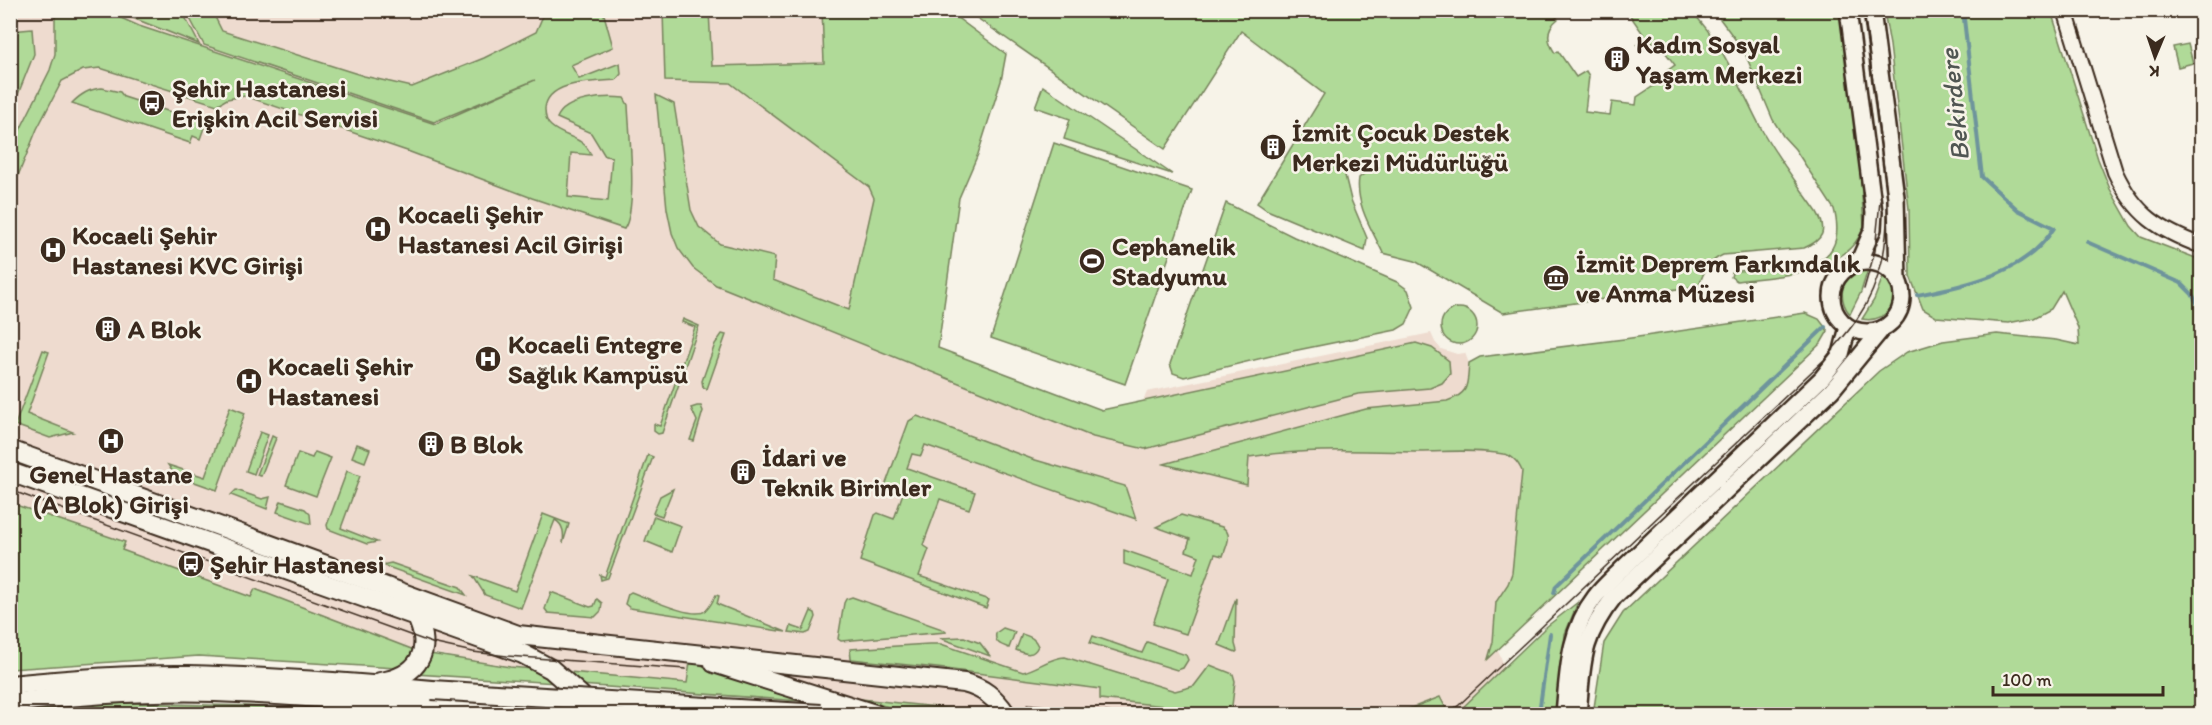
<svg xmlns="http://www.w3.org/2000/svg" width="2212" height="725" viewBox="0 0 2212 725" font-family="Itim,sans-serif">
<style>
.built{fill:#eedbcf}
.green{fill:#b0da98;stroke:#76825b;stroke-width:1.5}
.lines{fill:none;stroke-linecap:round;stroke-linejoin:round}
.stream{stroke:#6e949c;stroke-width:4}
.tertiary-casing{stroke:#3b2a1e;stroke-width:18}
.secondary-casing{stroke:#3b2a1e;stroke-width:20}
.primary-casing{stroke:#3b2a1e;stroke-width:22}
.tertiary{stroke:#f7f3e8;stroke-width:14}
.secondary{stroke:#f7f3e8;stroke-width:15}
.primary{stroke:#f7f3e8;stroke-width:18}
.tram{stroke:#3b2a1e;stroke-width:1.5}
.primary-bridge-casing{stroke:#3b2a1e;stroke-width:22;stroke-linecap:butt}
.primary-bridge{stroke:#f7f3e8;stroke-width:18}
.labels{text-anchor:middle;dominant-baseline:central;stroke-width:5;stroke-linejoin:round;paint-order:stroke}
.poi-label{font-size:26px;font-weight:bold;fill:#3b2a1e;stroke:#f7f3e8;text-anchor:start}
.water-label{font-size:27px;font-style:italic;fill:#505652;stroke:#f7f3e8}
</style>
<rect width="100%" height="100%" fill="#f7f3e8"/>
<filter id="ink" filterUnits="userSpaceOnUse"><feTurbulence type="fractalNoise" baseFrequency=".0167" numOctaves="2"/><feDisplacementMap in="SourceGraphic" scale="12" xChannelSelector="R" yChannelSelector="G"/><feConvolveMatrix kernelMatrix="1 2 1 2 8 2 1 2 1" color-interpolation-filters="sRGB"/></filter>
<g filter="url(#ink)">
<path class="built" d="M40 10 822 11 824 63 713 66 730 83 869 187 874 198 873 208 849 310 938 348 1102 410 1143 401 1147 392 1431 333 1435 342 1441 349 1457 354 1465 353 1504 454 1518 462 1522 471 1512 573 1508 584 1496 602 1493 642 1489 657 1498 651 1508 674 1468 714H912L861 699 510 667 414 650 407 663 199 656 11 669 10 11H31V15Z"/>
<g class="green">
<path d="M55 11H182L199 44 115 11 112 14 139 26 435 124 535 80 434 122 204 45 186 11H212L222 31 364 76 412 87 484 58 536 32 545 11H603L613 47 571 65 579 79 620 63 621 74 616 80C595 82 547 80 545 109 545 115 546 122 551 126 564 138 584 136 591 155L571 153 568 197 608 201 612 157 605 156 591 133 557 118C565 98 605 96 624 98L628 105C629 132 638 209 624 229L532 198 410 152 245 96 227 99 217 105 100 68 83 70 62 81 37 129 11 193V148L50 70 55 54Z"/>
<path d="M663 11H709L712 66 824 63 822 10 948 11 1006 54 1001 81 978 154 959 198 938 348 1102 410 1416 343 1432 348 1449 361 1450 374 1442 383 1430 388 1358 394 1145 449 1093 437 716 285 693 268 678 248 672 233 667 209 656 95 674 104 691 210 699 227 720 244 775 257 773 280 849 310 874 198 869 187 730 83 665 81Z"/>
<path d="M967 11H1551L1558 19C1545 29 1547 41 1555 53L1558 51 1576 77 1586 71 1589 76 1585 112 1610 115 1612 102 1636 105 1637 97 1655 85 1649 76 1653 72 1657 78 1675 65 1656 40 1642 51 1637 45 1646 38 1627 11H1691C1724 44 1741 91 1763 132 1779 160 1799 186 1817 212 1828 231 1823 240 1804 248L1723 255C1709 261 1703 272 1699 286L1503 313 1415 261 1383 253C1372 230 1355 204 1359 178L1364 174V165L1342 163 1351 200 1367 238 1365 251 1267 210 1257 203 1324 94 1241 31 1165 149Z"/>
<path d="M1714 11H1841L1860 165 1864 226C1847 275 1780 275 1737 281L1731 277 1732 273 1737 271C1782 268 1852 278 1834 209L1795 149 1783 136 1773 120 1744 51Z"/>
<path d="M1884 11H2051L2098 159 2110 189 2131 226 2141 237 2201 260V714H1593L1604 643 1623 613 1879 371 1907 352 1943 341 1997 334 2056 340 2079 345 2078 328 2062 291 2051 309 2034 318 2008 323 1936 317 1923 309 1910 276 1909 209 1890 45Z"/>
<path d="M32 29 34 54 11 112V31Z"/>
<path d="M2188 44 2193 63 2178 67 2173 47Z"/>
<path d="M1043 86 1172 174 1064 139 1070 119 1035 107Z"/>
<path d="M102 88 120 92 124 97 180 115 186 114 203 120 205 125 200 139 193 136 190 143 72 103C81 94 89 89 102 88Z"/>
<path d="M1054 143 1192 190 1125 384 991 338Z"/>
<path d="M1226 203 1294 237 1397 282 1408 290 1414 307 1406 324 1396 330 1283 353 1184 377 1173 373 1170 364Z"/>
<path d="M1869 266 1861 292 1850 314C1840 303 1839 283 1851 273 1856 269 1863 268 1869 266Z"/>
<path d="M1884 274C1907 291 1890 325 1862 319L1874 300Z"/>
<circle cx="1459" cy="326" r="18"/>
<path d="M1805 313 1819 319 1828 331 1821 343 1488 659 1493 642 1496 602 1508 584 1512 573 1522 471C1518 462 1513 455 1503 454 1476 449 1446 452 1419 452 1362 451 1306 448 1249 457L1247 485 1164 464 1366 409 1447 401C1470 393 1467 385 1469 363L1480 357 1624 339Z"/>
<path d="M683 319 699 326 662 433 658 434 654 431V424L660 426 695 327 682 322Z"/>
<path d="M722 334 726 335 707 389 703 387 702 381 715 344Z"/>
<path d="M43 350 49 352 27 414 73 432 50 438 15 425Z"/>
<path d="M697 406H701L703 411 694 441 690 440 697 421 691 408Z"/>
<path d="M230 407 245 413 217 490 175 475 168 465 205 477Z"/>
<path d="M917 416 1032 459 1125 486 1136 519 925 445 921 456 912 454 907 468 975 492 969 509 940 499 923 545 929 549 919 576 989 600 986 608 860 561 875 515 878 513 894 519 903 493 885 486 909 421Z"/>
<path d="M260 432 268 435 254 474 246 471Z"/>
<path d="M272 436 276 438 261 476 257 475Z"/>
<path d="M357 444 370 449 365 462 352 457Z"/>
<path d="M315 452 331 458 316 496 286 485 298 453 312 458Z"/>
<path d="M648 455 653 457 608 578 601 580 600 575 605 577Z"/>
<path d="M347 471 360 476 341 528 377 542 367 544 328 529 327 525Z"/>
<path d="M673 489 662 516 653 513 660 496Z"/>
<path d="M236 490 262 499 270 497 267 509 231 495Z"/>
<path d="M281 501 305 509 310 514 311 524 277 512Z"/>
<path d="M10 503 125 542 122 550 251 597 255 589 414 650 407 663 396 668 199 656 11 669Z"/>
<path d="M543 514 569 524 563 543C564 534 564 525 555 520L521 608 485 595 473 576 515 591Z"/>
<path d="M1181 515 1222 527C1234 534 1226 546 1223 556L1215 554 1186 634 1153 624 1168 579 1124 564V550L1193 574 1199 556 1186 551 1190 539 1156 527Z"/>
<path d="M654 516 681 526 672 552 645 541Z"/>
<path d="M391 563 460 587 466 595 382 565Z"/>
<path d="M551 592 590 607 594 606 597 599 602 603 601 611 595 617 548 613 545 609Z"/>
<path d="M631 592C646 597 693 620 705 611 710 608 713 600 716 595L719 596 717 604 786 632 630 608 625 604 628 594Z"/>
<path d="M852 597 945 630 946 632 841 641 838 639 844 603 846 599Z"/>
<path d="M1236 598 1235 644 1237 651 1236 652 1219 645Z"/>
<path d="M1578 602 1565 634 1558 714H1456L1546 627Z"/>
<path d="M811 611 815 613 816 617 810 632 805 634 789 632 791 626 803 630Z"/>
<path d="M1003 628 1015 632 1009 648C1001 645 994 643 996 633Z"/>
<path d="M1022 634C1030 637 1035 638 1038 646 1033 657 1026 654 1016 650Z"/>
<path d="M1093 636 1142 653 1147 642 1186 655 1188 660 1183 668 1177 670 1090 643Z"/>
<path d="M964 637 980 643 990 656 940 638Z"/>
<path d="M929 644H941L1023 672C1037 669 1051 657 1065 657L1175 691 1194 686 1210 665 1233 674 1235 681 1231 714H1191V709L1100 699V689L937 668 851 659 850 649Z"/>
<path d="M430 654 510 667 544 670 556 683 415 674Z"/>
<path d="M690 662 814 698V702L580 685 569 672 687 683Z"/>
<path d="M1440 697 1448 712 1455 714H1396Z"/>
<path d="M861 699 984 712 993 714H912Z"/>
<path d="M132 703 244 706 368 714H11L10 710 62 705Z"/>
</g>
<g class="lines">
<g class="stream">
<path d="M2087 242 2181 283 2192 294 2202 312"/>
<path d="M1917 295C1966 285 2026 274 2054 228L2018 210 1982 177 1963 10"/>
<path d="M1554 593 1556 586 1825 327"/>
<path d="M1540 706 1550 634"/>
</g>
<defs>
<path id="tertiary" d="M2065 10 2115 172C2135 215 2159 230 2202 246"/>
<g id="secondary">
<path d="M1848 10 1874 212 1873 229 1858 263"/>
<path d="M1872 10 1896 197 1898 280"/>
<circle cx="1867" cy="297" r="35"/>
<path d="M1564 714C1568 673 1568 632 1595 597 1602 588 1612 579 1621 570L1822 378 1841 354 1848 327"/>
<path d="M1578 714C1583 663 1580 640 1614 597L1832 390 1882 329"/>
</g>
<g id="primary">
<path d="M10 450 518 635 964 683C983 688 995 697 1006 714"/>
<path d="M10 472 523 654 551 669 602 714"/>
<path d="M714 663 875 714"/>
<path d="M380 682C418 676 434 651 416 616"/>
<path d="M10 685C69 679 130 674 189 675 270 677 351 683 432 690"/>
<path d="M10 703C78 695 146 690 215 692 328 696 441 708 555 714"/>
</g>
</defs>
<use href="#tertiary" class="tertiary-casing"/>
<use href="#secondary" class="secondary-casing"/>
<use href="#primary" class="primary-casing"/>
<use href="#tertiary" class="tertiary"/>
<use href="#secondary" class="secondary"/>
<use href="#primary" class="primary"/>
<g class="tram">
<path d="M1864 289 1875 251 1880 201"/>
<path d="M10 490 432 643 473 652 507 656 686 669"/>
<path d="M1027 704 1124 714"/>
<path d="M1448 712 1458 706 1825 359C1835 346 1848 333 1857 319 1883 281 1889 239 1887 194L1864 10"/>
</g>
<defs>
<path id="primary-bridge" d="M432 690 821 714"/>
</defs>
<use href="#primary-bridge" class="primary-bridge-casing"/>
<use href="#primary-bridge" class="primary-bridge"/>
</g>
</g>
<defs>
<symbol id="building-disc" viewBox="-11 -11 22 22"><circle r="9.5" fill="#3b2a1e" stroke="#f7f3e8"/><path d="M-4-6H4V6H1V3H-1V6H-4ZM-2.5-4.3h1.7v1.8h-1.7ZM.8-4.3h1.7v1.8H.8ZM-2.5-1h1.7V.8h-1.7ZM.8-1h1.7V.8H.8Z" fill="#fff"/></symbol>
<symbol id="bus-disc" viewBox="-11 -11 22 22"><circle r="9.5" fill="#3b2a1e" stroke="#f7f3e8"/><path d="M-5-6H5V4H4V6H2V4H-2V6H-4V4H-5ZM-3.5-4V0h7V-4ZM-3.5 1.2v1.5H-2V1.2ZM2 1.2v1.5H3.5V1.2Z" fill="#fff"/></symbol>
<symbol id="hospital-disc" viewBox="-11 -11 22 22"><circle r="9.5" fill="#3b2a1e" stroke="#f7f3e8"/><path d="M-5-5h3v3.5h4V-5h3V5h-3V1.5h-4V5h-3Z" fill="#fff"/></symbol>
<symbol id="stadium-disc" viewBox="-11 -11 22 22"><circle r="9.5" fill="#3b2a1e" stroke="#f7f3e8"/><path d="M0-5a6.5 5 0 1 0 0 10a6.5 5 0 1 0 0-10ZM-3.5-1.8h7v3.6h-7Z" fill="#fff"/></symbol>
<symbol id="museum-disc" viewBox="-11 -11 22 22"><circle r="9.5" fill="#3b2a1e" stroke="#f7f3e8"/><path d="M0-6L6-3V-2H-6V-3ZM-5-1h2V3h-2ZM-1-1h2V3h-2ZM3-1h2V3H3ZM-6 4H6V6H-6Z" fill="#fff"/></symbol>
</defs>
<g fill-rule="evenodd">
<use href="#building-disc" x="1602" y="44" width="30" height="30"/>
<use href="#bus-disc" x="137" y="88" width="30" height="30"/>
<use href="#building-disc" x="1258" y="132" width="30" height="30"/>
<use href="#hospital-disc" x="363" y="214" width="30" height="30"/>
<use href="#hospital-disc" x="38" y="235" width="30" height="30"/>
<use href="#stadium-disc" x="1077" y="246" width="30" height="30"/>
<use href="#museum-disc" x="1541" y="263" width="30" height="30"/>
<use href="#building-disc" x="93" y="314" width="30" height="30"/>
<use href="#hospital-disc" x="473" y="344" width="30" height="30"/>
<use href="#hospital-disc" x="234" y="366" width="30" height="30"/>
<use href="#hospital-disc" x="96" y="426" width="30" height="30"/>
<use href="#building-disc" x="416" y="429" width="30" height="30"/>
<use href="#building-disc" x="728" y="457" width="30" height="30"/>
<use href="#bus-disc" x="176" y="549" width="30" height="30"/>
</g>
<g class="labels">
<g class="poi-label">
<text x="1636" y="44">Kadın Sosyal<tspan x="1636" dy="30">Yaşam Merkezi</tspan></text>
<text x="172" y="88">Şehir Hastanesi<tspan x="172" dy="30">Erişkin Acil Servisi</tspan></text>
<text x="1292" y="132">İzmit Çocuk Destek<tspan x="1292" dy="30">Merkezi Müdürlüğü</tspan></text>
<text x="398" y="214">Kocaeli Şehir<tspan x="398" dy="30">Hastanesi Acil Girişi</tspan></text>
<text x="72" y="235">Kocaeli Şehir<tspan x="72" dy="30">Hastanesi KVC Girişi</tspan></text>
<text x="1112" y="246">Cephanelik<tspan x="1112" dy="30">Stadyumu</tspan></text>
<text x="1576" y="263">İzmit Deprem Farkındalık<tspan x="1576" dy="30">ve Anma Müzesi</tspan></text>
<text x="128" y="329">A Blok</text>
<text x="508" y="344">Kocaeli Entegre<tspan x="508" dy="30">Sağlık Kampüsü</tspan></text>
<text x="268" y="366">Kocaeli Şehir<tspan x="268" dy="30">Hastanesi</tspan></text>
<text x="450" y="444">B Blok</text>
<text x="762" y="457">İdari ve<tspan x="762" dy="30">Teknik Birimler</tspan></text>
<text x="111" y="474" text-anchor="middle">Genel Hastane<tspan x="111" dy="30">(A Blok) Girişi</tspan></text>
<text x="210" y="564">Şehir Hastanesi</text>
</g>
<g class="water-label">
<text transform="translate(1954 105) rotate(-96)">Bekirdere</text>
</g>
</g>
<rect width="2212" height="725" fill="none" stroke="#f7f3e8" stroke-width="36"/>
<rect x="18" y="18" width="2176" height="689" fill="none" stroke="#3b2a1e" stroke-width="2" filter="url(#ink)"/>
<g transform="translate(2155 57) rotate(182)" stroke="#f7f3e8" stroke-width="4.5" paint-order="stroke">
<path d="M0-4.5L10 22L0 15L-10 22Z" fill="#3b2a1e"/>
<text y="-9" font-size="16" font-weight="bold" text-anchor="middle" fill="#3b2a1e">K</text>
</g>
<path d="M1993 686v9h170v-9" fill="none" stroke="#3b2a1e" stroke-width="3"/>
<text x="2002" y="686" font-size="18" fill="#3b2a1e" stroke="#f7f3e8" stroke-width="4.5" paint-order="stroke">100 m</text>
</svg>
